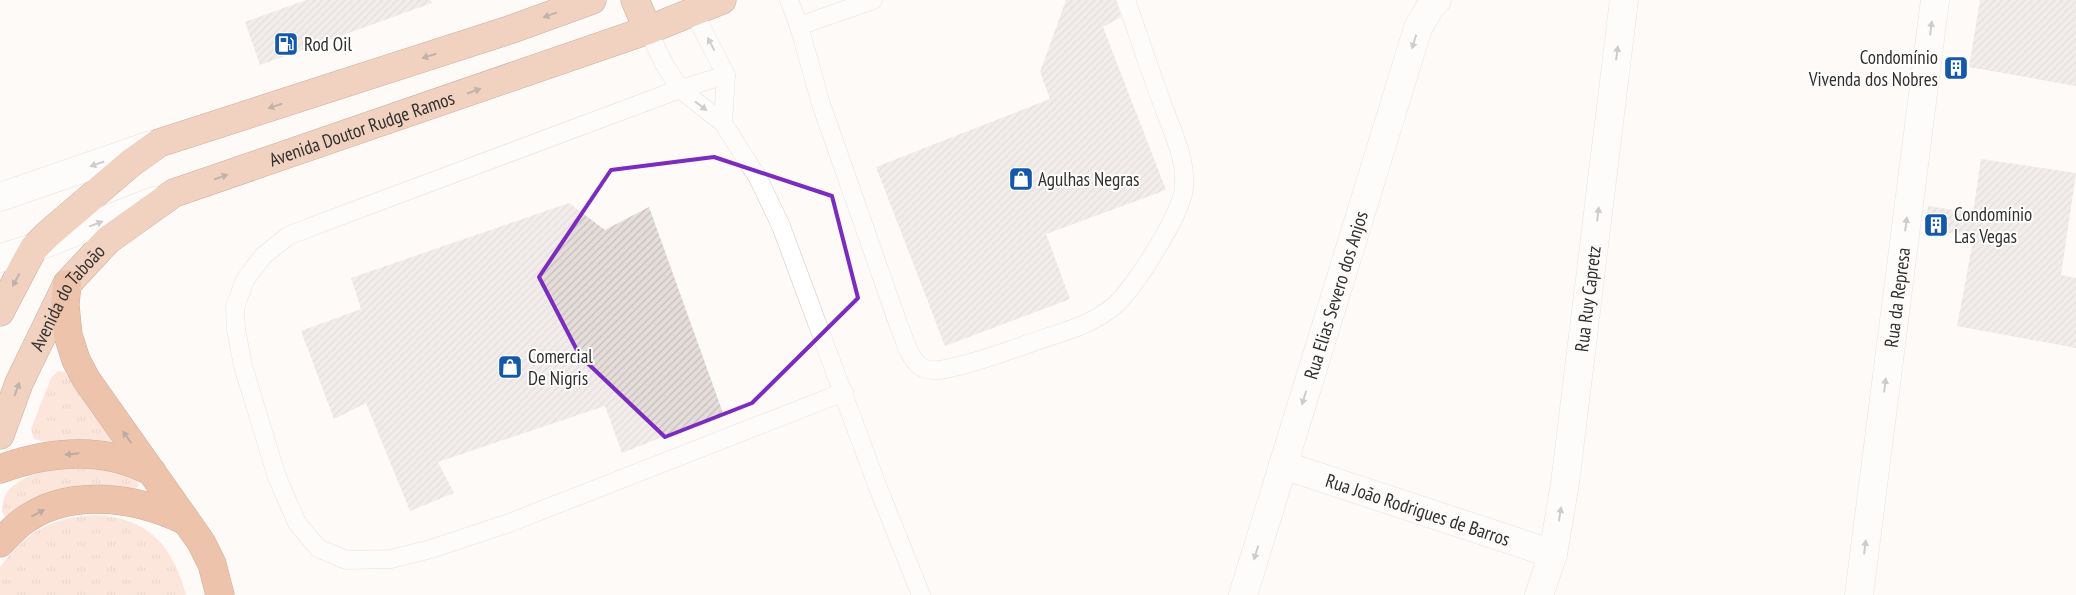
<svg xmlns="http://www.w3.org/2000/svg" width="2076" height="595" viewBox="0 0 2076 595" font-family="'PT Sans Narrow',sans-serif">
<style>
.grass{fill:url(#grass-tufts)}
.building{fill:url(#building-hatch)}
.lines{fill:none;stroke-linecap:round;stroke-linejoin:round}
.service-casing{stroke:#ccc5c2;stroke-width:19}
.minor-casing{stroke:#ccc5c2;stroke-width:29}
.tertiary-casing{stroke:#ccc5c2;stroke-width:29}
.primary-casing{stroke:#995028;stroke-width:29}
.trunk-casing{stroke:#995028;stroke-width:29}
.service{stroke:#fff;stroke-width:18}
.minor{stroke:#fff;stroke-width:28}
.tertiary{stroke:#fff;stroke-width:28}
.primary{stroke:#e3a17c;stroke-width:28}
.trunk{stroke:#da8250;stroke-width:28}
.oneway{fill:#795d4d}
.oneway2{fill:#989896}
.oneway3{fill:#6d4d3a}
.marked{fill:none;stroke:#7b2cbf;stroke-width:4;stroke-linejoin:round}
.labels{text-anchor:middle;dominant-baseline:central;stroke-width:4;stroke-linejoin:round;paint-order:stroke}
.poi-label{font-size:19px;fill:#32302e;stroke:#fff;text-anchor:start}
.street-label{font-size:19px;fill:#32302e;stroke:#fff}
</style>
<defs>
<pattern id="grass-tufts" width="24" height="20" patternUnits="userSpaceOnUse" patternTransform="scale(1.25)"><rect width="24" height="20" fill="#fbcdb9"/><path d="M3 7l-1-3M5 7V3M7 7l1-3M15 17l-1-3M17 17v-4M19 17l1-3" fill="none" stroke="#d8b09f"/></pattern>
<pattern id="building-hatch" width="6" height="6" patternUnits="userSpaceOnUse" patternTransform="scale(1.25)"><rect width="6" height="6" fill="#e5ddda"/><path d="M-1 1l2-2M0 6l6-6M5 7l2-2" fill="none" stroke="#c5bebb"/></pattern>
</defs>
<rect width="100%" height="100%" fill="#fefaf7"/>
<g class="grass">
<path d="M58 371 65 372 113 439 110 444C85 436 59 447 34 439L31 429 51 378Z"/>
<path d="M96 465 135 477 139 486C120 497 98 485 78 486 52 487 32 503 13 518H5L2 511C3 505 3 497 7 492 28 468 67 468 96 465Z"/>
<path d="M95 515C149 518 172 545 186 595H0V567C27 531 51 518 95 515Z"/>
</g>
<g class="building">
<path d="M306 0H431L432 3 260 65 245 22Z"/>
<path d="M1066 0H1116L1121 17 1103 27 1166 190 1046 234 1070 299 945 346 876 167 1050 99 1040 72Z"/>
<path d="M1980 0H2076V86L1969 67Z"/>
<path d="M1981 159 2076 173 2061 275 2076 278V348L1957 326 1974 236 1924 230 1928 206 1973 213Z"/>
<path d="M569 203 605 230 649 207 723 413 622 453 605 406 438 462 454 493 410 511 366 403 334 419 301 331 361 309 351 278Z"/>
</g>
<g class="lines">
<defs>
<g id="service">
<path d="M789 0 799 26 821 104 899 326C905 339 908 357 920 366 926 371 938 371 945 369 973 364 999 354 1025 345 1054 334 1090 327 1114 306 1134 289 1183 212 1184 187 1186 159 1174 136 1165 111 1151 74 1139 37 1126 0"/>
<path d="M694 13 726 75 723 123"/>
<path d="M799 26 873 0"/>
<path d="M648 30 663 62 680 89 723 123 758 178 781 226 877 485 921 595"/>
<path d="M726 75 680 89 324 222 288 236 263 256 245 280 235 307 236 329 243 366 277 477 297 523 318 548 346 560 391 559 431 549 509 523 844 392"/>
</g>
<g id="minor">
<path id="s1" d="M1283 465 1553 554"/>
<path id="s2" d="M1243 595 1418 28 1430 7 1437 0"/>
<path id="s3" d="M1539 595 1553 554 1565 483 1624 0"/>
<path id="s4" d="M1859 595 1935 0"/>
</g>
<g id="tertiary">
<path d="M0 197 151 145"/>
<path d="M0 258 34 248 154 201"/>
</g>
<g id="primary">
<path d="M635 0 648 30"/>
<path d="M0 312 25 264 34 248 48 234 131 163 159 143 509 30 592 0"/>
<path id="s5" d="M0 435 19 383 67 284 108 240 174 193 648 30 722 0"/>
</g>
<g id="trunk">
<path d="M67 284 65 305 68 335 76 360 86 379 201 542 212 564 220 595"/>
<path d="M0 469C50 451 104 446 152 472"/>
<path d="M0 543C7 536 14 528 22 522 68 487 135 497 184 520"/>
</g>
</defs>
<use href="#service" class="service-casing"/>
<use href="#minor" class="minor-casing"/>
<use href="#tertiary" class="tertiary-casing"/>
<use href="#primary" class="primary-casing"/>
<use href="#trunk" class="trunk-casing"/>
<use href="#service" class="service"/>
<use href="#minor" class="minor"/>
<use href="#tertiary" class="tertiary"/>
<use href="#primary" class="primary"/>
<use href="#trunk" class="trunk"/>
</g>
<defs><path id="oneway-solid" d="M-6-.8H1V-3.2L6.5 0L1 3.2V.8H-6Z" transform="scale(1.25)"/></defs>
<g class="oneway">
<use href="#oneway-solid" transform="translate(550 15) rotate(160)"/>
<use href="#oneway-solid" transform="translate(429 56) rotate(162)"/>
<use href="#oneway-solid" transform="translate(474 91) rotate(-19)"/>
<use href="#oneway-solid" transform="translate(275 106) rotate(162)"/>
<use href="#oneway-solid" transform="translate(221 177) rotate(-19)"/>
<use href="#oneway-solid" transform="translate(16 280) rotate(118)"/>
<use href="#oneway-solid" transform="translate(17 389) rotate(-69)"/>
</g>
<g class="oneway2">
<use href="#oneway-solid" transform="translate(1931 28) rotate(-83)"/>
<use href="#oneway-solid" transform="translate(1414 42) rotate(107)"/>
<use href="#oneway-solid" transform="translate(711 44) rotate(-118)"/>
<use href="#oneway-solid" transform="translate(1617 53) rotate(-83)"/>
<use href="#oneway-solid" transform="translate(701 106) rotate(38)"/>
<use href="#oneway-solid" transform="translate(97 164) rotate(161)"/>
<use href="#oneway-solid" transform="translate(1598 214) rotate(-83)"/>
<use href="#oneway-solid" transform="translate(96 224) rotate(-21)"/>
<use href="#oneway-solid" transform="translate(1906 224) rotate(-83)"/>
<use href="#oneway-solid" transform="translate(1885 385) rotate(-83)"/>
<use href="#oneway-solid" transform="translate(1304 398) rotate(107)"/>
<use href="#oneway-solid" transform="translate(1560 514) rotate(-81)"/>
<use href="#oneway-solid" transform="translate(1865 547) rotate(-83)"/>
<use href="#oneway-solid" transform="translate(1256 553) rotate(107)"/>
</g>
<g class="oneway3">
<use href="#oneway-solid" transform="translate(127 437) rotate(-126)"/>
<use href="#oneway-solid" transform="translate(72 454) rotate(174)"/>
<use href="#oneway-solid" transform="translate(38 513) rotate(-28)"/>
</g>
<path d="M0 0H2076V595H0ZM714 157 832 196 858 298 752 403 665 437 580 356 539 277 611 170Z" fill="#fefaf7" fill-opacity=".55" fill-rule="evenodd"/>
<path class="marked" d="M714 157 832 196 858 298 752 403 665 437 580 356 539 277 611 170Z"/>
<defs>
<symbol id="fuel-square" viewBox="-11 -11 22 22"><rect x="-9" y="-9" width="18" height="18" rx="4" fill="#1459a8" stroke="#fff"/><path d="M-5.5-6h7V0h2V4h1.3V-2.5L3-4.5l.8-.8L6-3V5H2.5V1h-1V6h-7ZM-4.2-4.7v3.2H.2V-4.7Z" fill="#fff"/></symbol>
<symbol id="building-square" viewBox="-11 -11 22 22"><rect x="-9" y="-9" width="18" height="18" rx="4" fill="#1459a8" stroke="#fff"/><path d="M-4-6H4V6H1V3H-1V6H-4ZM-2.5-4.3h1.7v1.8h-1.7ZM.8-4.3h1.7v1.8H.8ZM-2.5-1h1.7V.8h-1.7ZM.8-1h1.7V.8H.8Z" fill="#fff"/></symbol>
<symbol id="shop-square" viewBox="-11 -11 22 22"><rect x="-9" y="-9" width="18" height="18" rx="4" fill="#1459a8" stroke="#fff"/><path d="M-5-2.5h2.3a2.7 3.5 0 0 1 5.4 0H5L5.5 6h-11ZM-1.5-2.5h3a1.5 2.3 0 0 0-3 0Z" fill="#fff"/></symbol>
</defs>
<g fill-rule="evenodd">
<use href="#fuel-square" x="272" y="30" width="28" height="28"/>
<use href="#building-square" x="1942" y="54" width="28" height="28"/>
<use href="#shop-square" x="1007" y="165" width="28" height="28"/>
<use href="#building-square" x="1922" y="211" width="28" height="28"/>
<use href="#shop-square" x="496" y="353" width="28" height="28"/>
</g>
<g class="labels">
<g class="poi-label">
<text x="304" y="44">Rod Oil</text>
<text x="1938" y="57" text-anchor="end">Condomínio<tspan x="1938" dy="22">Vivenda dos Nobres</tspan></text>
<text x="1038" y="179">Agulhas Negras</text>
<text x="1954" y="214">Condomínio<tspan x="1954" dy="22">Las Vegas</tspan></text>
<text x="528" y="356">Comercial<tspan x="528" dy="22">De Nigris</tspan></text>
</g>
<g class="street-label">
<text stroke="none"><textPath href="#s5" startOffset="505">Avenida Doutor Rudge Ramos</textPath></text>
<text stroke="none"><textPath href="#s2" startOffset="314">Rua Elias Severo dos Anjos</textPath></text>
<text stroke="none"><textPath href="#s4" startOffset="300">Rua da Represa</textPath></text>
<text stroke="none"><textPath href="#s3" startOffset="301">Rua Ruy Capretz</textPath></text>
<text stroke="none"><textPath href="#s5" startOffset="154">Avenida do Taboão</textPath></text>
<text stroke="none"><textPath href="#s1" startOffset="142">Rua João Rodrigues de Barros</textPath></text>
</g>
</g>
</svg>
